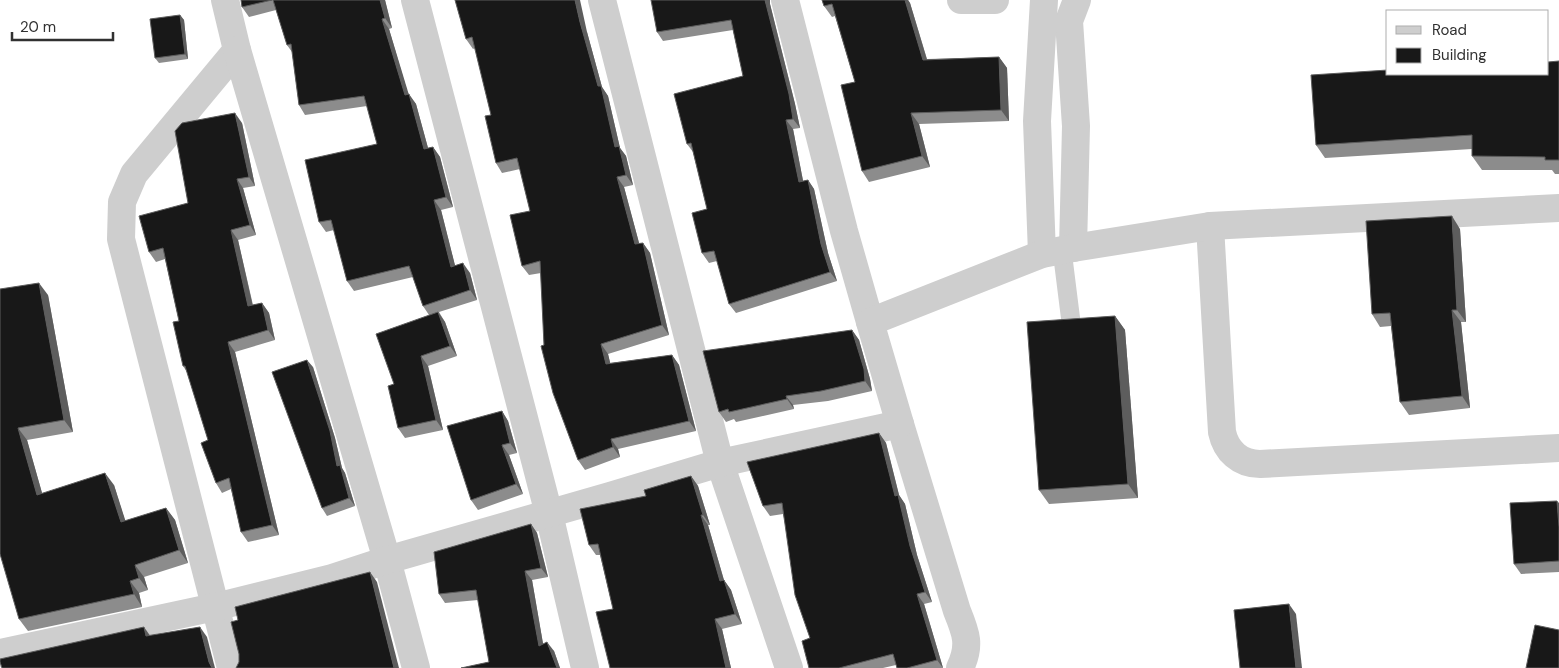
<svg xmlns="http://www.w3.org/2000/svg" width="1559" height="668" viewBox="0 0 1559 668" font-family="'DM Sans',sans-serif">
<style>
.lines{fill:none;stroke-linecap:round;stroke-linejoin:round}
.lane{stroke:#cecece;stroke-width:19}
.street{stroke:#cecece;stroke-width:28}
.wall{fill:#8c8c8c}
.shaded-wall{fill:#5d5d5d}
.building{fill:#181818;stroke:#5d5d5d}
</style>
<rect width="100%" height="100%" fill="#fff"/>
<g class="lines">
<path class="lane" d="M1062 250 1071 322"/>
<g class="street">
<path d="M225 0 237 50 134 174 122 202 121 239 231 668"/>
<path d="M415 0 549 514 585 668"/>
<path d="M602 0 720 463 789 668"/>
<path d="M785 0 844 231 870 322"/>
<path d="M961 0H995"/>
<path d="M237 50 387 560 416 668"/>
<path d="M1210 226 1222 432C1226 451 1240 464 1260 464L1559 448"/>
<path d="M1073 248 1076 126 1069 21 1077 0"/>
<path d="M1042 254 1037 121 1044 0"/>
<path d="M900 424 957 611C966 633 971 645 960 668"/>
<path d="M0 653 215 607 332 578 387 560 610 496 720 463 900 424 870 322 1042 254 1073 248 1210 226 1559 208"/>
</g>
</g>
<g class="wall">
<path d="M241 0H385L392 28 389 29 408 94 416 104 428 148 433 147 440 157 453 207 441 210 455 266 470 273 477 300 439 312 445 322 457 356 428 366 443 430 405 438 398 428 394 384 429 315 423 306 413 277 354 291 347 281 334 230 326 232 319 222 377 144 367 106 305 115 299 105 292 52 287 45 276 10 249 17 242 7Z"/>
<path d="M455 0 587 32 602 87 608 96 620 148 626 156 633 185 624 187 639 243H643L650 253 669 335 608 354 610 363 672 355 679 365 696 431 618 449 620 457 585 470 578 460 544 345 541 273 529 275 522 266 530 211 520 169 502 173 496 163 491 115 475 48 473 49 466 39Z"/>
<path d="M822 0H908L910 3 927 59 999 57 1007 68 1009 121 919 124 930 167 869 182 862 171 855 82 835 16 832 17 824 6Z"/>
<path d="M770 4 795 104 800 128 793 129 803 181 808 180 814 189 828 253 837 281 736 313 729 304 717 261 709 263 702 253 707 209 693 152 687 144 743 76 733 30 663 41 657 32Z"/>
<path d="M180 15 184 20 188 59 159 63 155 58Z"/>
<path d="M1559 61V174H1555L1552 170H1482L1472 156V149L1325 158 1316 145Z"/>
<path d="M242 123 255 186 243 188 256 235 238 240 253 305 262 303 269 313 275 340 235 352 279 535 248 542 241 532 231 489 222 493 216 483 208 440 187 372 183 366 179 321 165 259 156 262 149 252 188 203Z"/>
<path d="M1460 229 1466 322H1461L1470 408 1409 415 1400 402 1391 326 1380 327 1372 314Z"/>
<path d="M0 289 48 295 73 432 27 440 42 493 114 485 125 521 166 508 175 520 188 563 144 577 148 590 139 593 142 607 28 631 19 619Z"/>
<path d="M1115 316 1125 330 1138 498 1049 504 1039 490Z"/>
<path d="M852 330 859 340 870 379 872 391 828 401 793 405 794 409 736 422 734 419 726 422 719 412Z"/>
<path d="M313 367 335 438 342 468 345 473 355 506 327 516 322 508Z"/>
<path d="M502 411 508 421 517 453 509 455 523 494 478 510 471 500Z"/>
<path d="M879 433 886 443 899 495 905 504 917 555 932 602 924 604 943 668H897L896 665 883 668H809L810 638 783 514 770 516 763 506Z"/>
<path d="M691 476 698 486 710 525H708L724 580 731 590 742 624 722 629 731 668H610L613 609 600 555H596L589 545 646 496Z"/>
<path d="M1559 503V572L1521 574 1514 564Z"/>
<path d="M531 524 537 533 548 577 532 580 543 644 554 651 560 668H461L489 662 478 600 445 603 439 594Z"/>
</g>
<g class="shaded-wall">
<path d="M380 0H385L392 28 385 18Z"/>
<path d="M575 0H580L587 32 602 87 608 96 620 148 626 156 633 185 626 175 615 147 580 22Z"/>
<path d="M765 0H770V4L795 104 800 128 793 119Z"/>
<path d="M905 0H908L910 3 930 70 923 60Z"/>
<path d="M180 15 184 20 188 59 185 54Z"/>
<path d="M382 19 389 29 412 105 405 95Z"/>
<path d="M999 57 1007 68 1009 121 1001 110Z"/>
<path d="M409 94 416 104 431 159 424 149Z"/>
<path d="M235 113 242 123 255 186 249 177Z"/>
<path d="M911 113 919 124 930 167 922 156Z"/>
<path d="M786 120 793 129 805 191 799 182Z"/>
<path d="M433 147 440 157 453 207 446 197Z"/>
<path d="M617 177 624 187 642 254 635 244Z"/>
<path d="M237 179 243 188 256 235 250 225Z"/>
<path d="M808 180 814 189 828 253 837 281 830 272 821 244Z"/>
<path d="M434 200 441 210 458 277 451 267Z"/>
<path d="M1452 216 1460 229 1466 322 1457 310Z"/>
<path d="M231 230 238 240 255 316 248 306Z"/>
<path d="M643 243 650 253 669 335 662 325Z"/>
<path d="M463 263 470 273 477 300 470 290Z"/>
<path d="M39 283 48 295 73 432 64 420Z"/>
<path d="M262 303 269 313 275 340 268 330Z"/>
<path d="M1452 310 1461 322 1470 408 1462 396Z"/>
<path d="M438 312 445 322 457 356 450 346Z"/>
<path d="M1115 316 1125 330 1138 498 1128 484Z"/>
<path d="M852 330 859 340 870 379 872 391 865 381Z"/>
<path d="M228 342 235 352 279 535 272 525Z"/>
<path d="M601 344 608 354 613 374 606 364Z"/>
<path d="M672 355 679 365 696 431 689 421Z"/>
<path d="M421 356 428 366 443 430 436 420Z"/>
<path d="M307 360 313 367 335 438 342 468 345 473 355 506 349 498 337 466Z"/>
<path d="M786 396 793 405 794 409 787 399Z"/>
<path d="M502 411 508 421 517 453 510 443Z"/>
<path d="M18 428 27 440 46 507 37 495Z"/>
<path d="M879 433 886 443 899 495 905 504 917 555 932 602 925 592 910 546 895 496Z"/>
<path d="M611 439 618 449 620 457 613 447Z"/>
<path d="M502 445 509 455 523 494 516 484Z"/>
<path d="M105 473 114 485 130 535 121 522Z"/>
<path d="M691 476 698 486 710 525 703 515Z"/>
<path d="M1557 501 1559 503V527Z"/>
<path d="M166 508 175 520 188 563 179 550Z"/>
<path d="M701 515 708 525 727 591 720 581Z"/>
<path d="M531 524 537 533 548 577 541 568Z"/>
<path d="M135 565 144 577 148 590 139 578Z"/>
<path d="M525 571 532 580 545 655 539 646Z"/>
<path d="M370 572 377 582 399 668H394Z"/>
<path d="M724 580 731 590 742 624 735 614Z"/>
<path d="M130 581 139 593 142 607 134 594Z"/>
<path d="M917 594 924 604 943 668 937 660Z"/>
<path d="M1289 604 1296 614 1302 668H1296Z"/>
<path d="M715 619 722 629 731 668H726Z"/>
<path d="M144 627 151 637 146 636Z"/>
<path d="M200 627 207 637 215 668H212L209 662Z"/>
<path d="M547 642 554 651 560 668H557Z"/>
</g>
<g class="building">
<path d="M241 0H272L242 7Z"/>
<path d="M273 0H380L385 18 382 19 405 95 409 94 424 149 433 147 446 197 434 200 451 267 463 263 470 290 423 306 409 266 347 281 331 220 319 222 305 160 377 144 364 96 299 105 291 44 287 45Z"/>
<path d="M455 0H575L580 22 598 86H601L615 147 619 146 626 175 617 177 635 244 643 243 662 325 601 344 606 364 672 355 689 421 611 439 613 447 578 460 553 393 541 346 544 345 540 261 522 266 510 215 530 211 517 158 496 163 485 116 491 115 472 37 466 39Z"/>
<path d="M651 0H765L789 94 793 119 786 120 799 182 808 180 821 244 830 272 729 304 714 251 702 253 692 213 707 209 691 143 687 144 674 94 743 76 731 20 657 32Z"/>
<path d="M822 0H905L923 60 999 57 1001 110 911 113 922 156 862 171 841 85 855 82 832 4 824 6Z"/>
<path d="M180 15 185 54 155 58 150 19Z"/>
<path d="M1559 61V160H1545V157L1472 156V135L1316 145 1311 75 1388 70V74H1548V62Z"/>
<path d="M235 113 249 177 237 179 250 225 231 230 248 306 262 303 268 330 228 342 272 525 241 532 229 478 216 483 201 443 208 440 185 366H183L173 322 179 321 163 248 149 252 139 216 188 203 175 131 182 123Z"/>
<path d="M1452 216 1457 310H1452L1462 396 1400 402 1390 313 1372 314 1366 221Z"/>
<path d="M39 283 64 420 18 428 37 495 105 473 121 522 166 508 179 550 135 565 139 578 130 581 134 594 19 619 0 554V289Z"/>
<path d="M438 312 450 346 421 356 436 420 398 428 388 386 394 384 376 334Z"/>
<path d="M1115 316 1128 484 1039 490 1027 322Z"/>
<path d="M852 330 864 369 865 381 821 391 786 396 787 399 729 412 728 409 719 412 703 351Z"/>
<path d="M307 360 330 431 337 466 340 465 349 498 322 508 272 372Z"/>
<path d="M502 411 510 443 502 445 516 484 471 500 447 426Z"/>
<path d="M879 433 895 496 898 495 910 546 925 592 917 594 937 660 907 668H897L893 654 839 668H809L802 641 810 638 795 595 782 503 763 506 747 462Z"/>
<path d="M691 476 703 515H701L720 581 724 580 735 614 715 619 726 668H610L596 612 613 609 598 544 589 545 580 509 646 496 644 490Z"/>
<path d="M1557 501 1559 527V561L1514 564 1510 503Z"/>
<path d="M531 524 541 568 525 571 539 646 547 642 557 668H461L489 662 476 590 439 594 434 552Z"/>
<path d="M370 572 394 668H236L239 662V654L231 622 238 620 235 607Z"/>
<path d="M1289 604 1296 668H1240L1234 610Z"/>
<path d="M1535 625 1559 630V668H1526Z"/>
<path d="M144 627 146 636 200 627 209 662 212 668H2L0 662V659Z"/>
</g>
<rect x="1386" y="10" width="162" height="65" fill="#ffffff" stroke="#adadad"/>
<rect x="1396" y="26" width="25" height="8" fill="#cecece" stroke="#adadad"/>
<text x="1432" y="35" font-size="15" fill="#313131">Road</text>
<rect x="1396" y="48" width="25" height="15" fill="#181818" stroke="#adadad"/>
<text x="1432" y="60" font-size="15" fill="#313131">Building</text>
<path d="M12 32v8h101v-8" fill="none" stroke="#313131" stroke-width="2.5"/>
<text x="20" y="32" font-size="15" fill="#313131" stroke="#ffffff" stroke-width="4" paint-order="stroke">20 m</text>
</svg>
